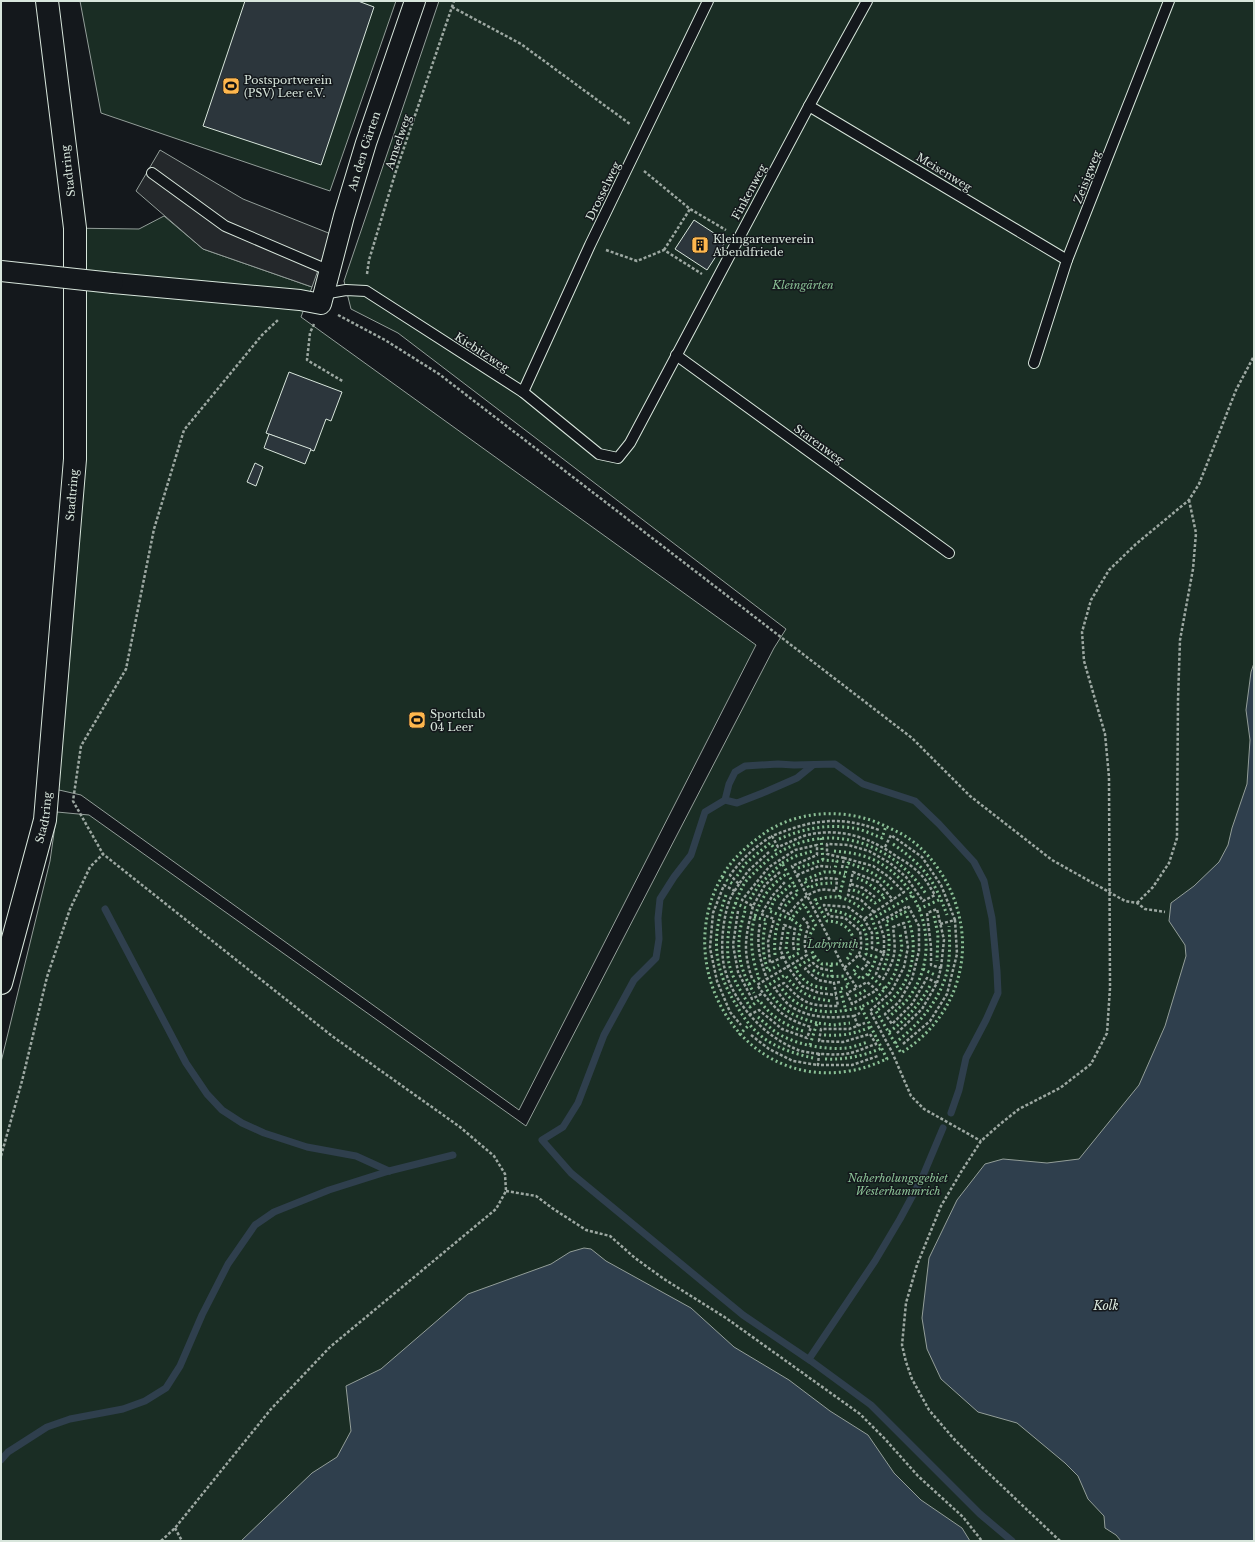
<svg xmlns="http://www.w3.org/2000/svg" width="1255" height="1542" viewBox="0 0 1255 1542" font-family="'Libre Baskerville',serif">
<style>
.green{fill:#1a2d24;stroke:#939e99}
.parking{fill:#24282b;stroke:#939e99}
.water{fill:#2f3f4d;stroke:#939e99}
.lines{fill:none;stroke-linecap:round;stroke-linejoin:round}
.stream{stroke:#2f3f4d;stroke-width:7}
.building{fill:#2c363c;stroke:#d8e6dc}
.service-casing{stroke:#d8e6dc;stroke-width:12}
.minor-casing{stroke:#d8e6dc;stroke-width:22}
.trunk-casing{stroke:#d8e6dc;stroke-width:24}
.path{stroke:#9da8a2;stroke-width:2.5;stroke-dasharray:3 2;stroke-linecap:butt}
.service{stroke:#14181c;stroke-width:10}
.minor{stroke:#14181c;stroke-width:20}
.trunk{stroke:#14181c;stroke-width:22}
.minor-bridge-casing{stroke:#d8e6dc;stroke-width:22;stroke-linecap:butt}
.minor-bridge{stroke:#14181c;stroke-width:20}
.hedge{stroke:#8ac095;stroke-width:3;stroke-dasharray:2 3;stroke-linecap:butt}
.labels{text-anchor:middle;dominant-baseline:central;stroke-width:3;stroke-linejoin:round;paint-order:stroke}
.poi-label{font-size:11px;fill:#d8e6dc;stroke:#14181c;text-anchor:start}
.street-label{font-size:11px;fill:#d8e6dc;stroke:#14181c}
.park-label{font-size:11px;font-style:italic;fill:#8ac095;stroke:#14181c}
.water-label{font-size:12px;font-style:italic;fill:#d8e6dc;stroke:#14181c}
</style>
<rect width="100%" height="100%" fill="#14181c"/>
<g class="green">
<path d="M80 1H396L330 191 101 113Z"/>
<path d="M439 1H1254V1541H1V1062L50 861 57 812 89 815 526 1126 774 648 786 629 398 333 351 309 344 281Z"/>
<path d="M164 216 203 249 312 287 301 317 756 645 519 1110 81 795 37 785 67 460 66 259 64 228 139 229Z"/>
</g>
<path class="parking" d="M160 150 243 199 331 234 312 287 203 249 136 191Z"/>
<g class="water">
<path d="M1254 663V1541H1121L1116 1535 1105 1528 1104 1516 1088 1499 1078 1476 1065 1463 1017 1423 978 1412 941 1379 927 1349 922 1318 929 1258 957 1200 985 1164 1003 1159 1047 1163 1079 1159 1139 1085 1165 1026 1186 956 1185 945 1169 921 1171 903 1194 886 1219 862 1228 845 1232 828 1247 784 1250 740 1246 710 1251 672Z"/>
<path d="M584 1248 591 1249 606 1261 691 1308 734 1347 789 1380 830 1411 868 1435 894 1473 921 1500 962 1528 970 1541H241L312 1473 337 1457 351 1431 346 1386 381 1369 468 1294 551 1264 570 1252Z"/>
</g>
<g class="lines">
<g class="stream">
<path d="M725 800 737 803 765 792 797 778 813 765"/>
<path d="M105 909 186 1063 207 1094 222 1110 242 1123 264 1133 307 1147 356 1156 389 1171"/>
<path d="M951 1113 959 1090 966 1058 986 1020 998 993 997 971 992 918 984 881 974 862 939 824 915 801 863 784 835 764 794 765 778 764 745 766 735 772 729 784 725 800 705 812 691 855 674 877 660 899 658 918 659 939 656 958 634 980 604 1035 578 1103 563 1127 542 1140 571 1173 743 1315 811 1361 871 1405 980 1514 1012 1541"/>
<path d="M809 1359 875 1261 900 1219 922 1178 943 1128"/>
<path d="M1 1460 8 1452 47 1427 70 1419 123 1409 145 1401 166 1388 180 1366 202 1315 228 1264 255 1225 274 1212 329 1190 389 1171 453 1155"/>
</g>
</g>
<g class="building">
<path d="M245 1H358L374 7 321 165 203 126Z"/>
<path d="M694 220 726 241 707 270 675 249Z"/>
<path d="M289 372 342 392 331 421 326 419 314 451 266 433Z"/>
<path d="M269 434 311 449 305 464 264 448Z"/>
<path d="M255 463 263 467 256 486 247 482Z"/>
</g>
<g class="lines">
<defs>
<g id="service">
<path d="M809 106 1067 260"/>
<path d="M152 173 225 226 330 271"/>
<path d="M323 294 346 290 366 291 523 392 599 454 618 458 630 443 809 106 867 1"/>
<path d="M676 355 949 553"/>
<path d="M1034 363 1067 260 1169 1"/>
<path d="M523 392 590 245 708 1"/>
</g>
<g id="minor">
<path id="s1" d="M113 283 300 300 321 304 344 216 366 143 415 1"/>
</g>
<g id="trunk">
<path id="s2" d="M1 983 45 820 75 459V228L47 1"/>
</g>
</defs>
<use href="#service" class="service-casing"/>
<use href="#minor" class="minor-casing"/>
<use href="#trunk" class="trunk-casing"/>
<g class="path">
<path d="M452 7 521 44 630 124"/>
<path d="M644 171 690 209 726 230"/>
<path d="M606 250 637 261 664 250 702 274"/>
<path d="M664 250 690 209"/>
<path d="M367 274 369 260 395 174 454 1"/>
<path d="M338 315 385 340 439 374 912 738 970 796 1052 860 1125 901 1137 903 1145 909 1165 912"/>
<path d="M314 324 310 333 307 360 344 382"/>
<path d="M885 847 891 835 922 857 941 885 955 920"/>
<path d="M769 852 748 871 739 884 730 875C744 857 753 848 772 836"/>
<path d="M844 858 827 854V844L848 845 869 851 890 863 906 877 923 901 935 895C931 889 928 883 923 877 917 870 908 863 899 858 871 838 842 827 807 835 797 838 788 843 778 847L772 836C811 820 839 815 879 830"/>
<path d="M842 868 844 858 873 866 889 877 904 892 864 919"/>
<path d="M780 872 765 885 753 906 742 900 769 867 795 850 817 845V855L792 866 844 968C861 954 863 953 860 931L845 918 829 916 824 905 848 907 864 919 872 933V948L884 953 876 974 883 979C896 958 896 952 893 927L904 923 908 947 904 967 891 992 870 1011 892 1052 911 1096 924 1109 981 1141"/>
<path d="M797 875 819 866 831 867"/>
<path d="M739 884C736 889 732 894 730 899 723 917 720 947 724 966 733 1003 763 1036 798 1050 809 1054 839 1056 850 1053 859 1051 867 1047 876 1044L870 1034 843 1042 819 1041 821 1029H849L865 1023"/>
<path d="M851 884 863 888 875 897"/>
<path d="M735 891 724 885 713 913 710 948 717 981 730 1012 741 1025"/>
<path d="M792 892 785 898 779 908 789 914C796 904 807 893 820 890 825 889 831 890 836 891L837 879 826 878 811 881"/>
<path d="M1137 903 1153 887 1169 863 1177 838 1178 700 1180 640 1193 569 1196 533 1189 500"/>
<path d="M738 911 733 945 738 972 752 999 763 993"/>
<path d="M874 912 861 900 848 895 853 872 878 882 893 900"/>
<path d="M760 924C756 946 760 960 767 979"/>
<path d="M794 950 793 942 795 929 784 925 780 949 788 967 802 986 819 993 836 995"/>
<path d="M884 953V937L879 922 908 906 919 926V951L912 979 899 1002 885 1014 892 1024 912 1004 927 978 937 983 922 1009 896 1034"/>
<path d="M859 955 869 963 860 971"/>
<path d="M783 957 770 963 768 942 774 919 761 914 773 895 785 882"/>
<path d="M844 968 857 988 847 993 852 1004 877 990 867 982 857 988"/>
<path d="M828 970 819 968 813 963 805 969 818 980 834 983"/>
<path d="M752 978C742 950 746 934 753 906"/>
<path d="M840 982 834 983 838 1006C809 1006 804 1004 784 983L774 988C780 994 785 1003 792 1007 811 1019 832 1018 854 1016"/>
<path d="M937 983 941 968 931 965V947L927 913 937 909 944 940 941 968"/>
<path d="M749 1015 759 1010 782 1029 807 1038 811 1027C783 1019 774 1008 757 985L807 955C803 944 805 936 809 925L802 917"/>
<path d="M858 1026 854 1016 860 1013"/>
<path d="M751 1035 769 1049 793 1061 818 1065"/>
<path d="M903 1044 930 1021 947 994 957 954 955 920 940 924"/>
<path d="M819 1053 818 1065H852L878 1056"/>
<path d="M1 1156 22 1081 47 977 70 909 90 867 103 854"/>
<path d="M506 1191 536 1196 552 1208 586 1230 610 1236 635 1258 664 1279 726 1318 860 1414 885 1439 918 1476 963 1517 982 1541"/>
<path d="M175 1528 182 1541"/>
<path d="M161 1541 175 1528 271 1409 330 1347 496 1209 506 1191 505 1174 494 1156 460 1127 332 1036 103 854 73 801 81 746 126 669 154 529 184 430 262 335 278 320"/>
<path d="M1060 1541 983 1468 954 1439 929 1410 912 1379 906 1362 902 1345 906 1303 917 1265 941 1206 961 1172 981 1141 999 1125 1019 1109 1060 1088 1091 1064 1107 1033 1110 988 1109 777 1105 734 1084 661 1082 632 1091 600 1109 570 1136 544 1189 500 1199 484 1207 464 1236 390 1254 356"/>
</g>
<use href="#service" class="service"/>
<use href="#minor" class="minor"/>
<use href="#trunk" class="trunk"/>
<defs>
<path id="minor-bridge" d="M1 271 113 283"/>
</defs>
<use href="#minor-bridge" class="minor-bridge-casing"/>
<use href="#minor-bridge" class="minor-bridge"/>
<g class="hedge">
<path d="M821 838 823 860"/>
<path d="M779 839C805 828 830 823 858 829 866 831 874 835 882 838L886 826"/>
<path d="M893 844C924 866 934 879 947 915"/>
<path d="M834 851C847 852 860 854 872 859 923 882 943 950 910 996 905 1003 898 1009 891 1015"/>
<path d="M782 863 796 856 813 851"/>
<path d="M798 868 823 860 837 861 834 872H824L804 880 809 888 818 884 832 883"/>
<path d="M834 872 845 874"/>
<path d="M737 876 745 864 770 843 778 853"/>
<path d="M722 877 733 884"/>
<path d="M853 890 861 893 875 903 885 897 868 883 857 878"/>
<path d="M726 895C711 936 713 969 737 1006 744 1019 753 1030 765 1039 779 1049 796 1054 813 1058"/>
<path d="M839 897 848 863C869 870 879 875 894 891"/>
<path d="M750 899 760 884 782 863 793 883 775 899 769 911 791 919 804 904 816 926C803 939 810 953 822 964H838"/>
<path d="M735 903 746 908C735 940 736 964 754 993"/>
<path d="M785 906 798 893 793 883"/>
<path d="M919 909 941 899"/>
<path d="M830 910C856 915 871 925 866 954L876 957C873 967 870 973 861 979L853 972 860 964"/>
<path d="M934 916 938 934 937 961"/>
<path d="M754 917 766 920C762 939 762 953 768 971L779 965"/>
<path d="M788 932 786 949 790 958 799 953C797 943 798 936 802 927L791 919"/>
<path d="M878 944 877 933 872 919 913 895"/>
<path d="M775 955C774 940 775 929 781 916"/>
<path d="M814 957 795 968C805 984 812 987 830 989"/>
<path d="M847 959C862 940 849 921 827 921L815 900C837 893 848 898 865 911"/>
<path d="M831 965 832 977"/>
<path d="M923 969 935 975"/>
<path d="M813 970C823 977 831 977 844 976L849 986 840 989 846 1011"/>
<path d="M883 970C890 953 891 940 886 922L905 912C919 939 915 975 894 997 889 1003 882 1007 876 1011L901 1053C958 1017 978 951 950 889 939 866 922 845 900 833 889 828 878 822 867 819 834 809 795 813 766 832 751 843 736 855 726 870 667 960 738 1090 849 1071 863 1069 875 1064 887 1059L861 1007 876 999 888 985 895 973 902 948 900 932"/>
<path d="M868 974 885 989"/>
<path d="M749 984 759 978C744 939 751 897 788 873"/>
<path d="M782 989C802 1015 831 1015 861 1007"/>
<path d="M855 996 868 989"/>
<path d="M758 1017C764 1022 770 1028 777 1033 797 1045 824 1050 847 1048 854 1047 861 1044 868 1042"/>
<path d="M817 1023C791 1016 781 1009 765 987L785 975C800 993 808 998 831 1001"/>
<path d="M803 1031C784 1025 771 1016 759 1000L750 1007C741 991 730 976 728 957 726 932 732 906 744 884 747 879 752 875 756 871 809 816 887 834 926 894"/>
<path d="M889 1032C907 1019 920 1004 931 984"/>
<path d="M739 1035 749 1025"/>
<path d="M824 1035C844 1036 853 1034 871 1027"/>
<path d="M895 1043C918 1025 939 1002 947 972 950 958 950 942 949 926"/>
<path d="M810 1045 817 1023 833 1025 850 1023"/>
<path d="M825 1059C846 1060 863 1056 882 1048"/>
</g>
</g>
<defs>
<symbol id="stadium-square" viewBox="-11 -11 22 22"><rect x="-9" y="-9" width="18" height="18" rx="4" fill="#ffb74d" stroke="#14181c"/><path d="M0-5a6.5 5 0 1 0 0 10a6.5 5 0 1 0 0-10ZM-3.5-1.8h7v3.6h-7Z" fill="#111"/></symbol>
<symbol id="building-square" viewBox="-11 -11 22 22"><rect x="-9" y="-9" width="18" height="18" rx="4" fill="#ffb74d" stroke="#14181c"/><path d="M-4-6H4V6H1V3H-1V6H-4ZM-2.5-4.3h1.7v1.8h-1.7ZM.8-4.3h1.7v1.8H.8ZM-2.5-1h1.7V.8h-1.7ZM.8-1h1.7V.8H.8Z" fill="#111"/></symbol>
</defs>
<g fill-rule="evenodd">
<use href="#stadium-square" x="221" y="76" width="20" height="20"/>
<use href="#building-square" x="690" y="235" width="20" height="20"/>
<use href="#stadium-square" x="407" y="710" width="20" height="20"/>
</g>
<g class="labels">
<g class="poi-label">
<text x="244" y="80">Postsportverein<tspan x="244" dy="13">(PSV) Leer e.V.</tspan></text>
<text x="713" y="239">Kleingartenverein<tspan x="713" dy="13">Abendfriede</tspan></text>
<text x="430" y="714">Sportclub<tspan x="430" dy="13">04 Leer</tspan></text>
</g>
<g class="street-label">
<text transform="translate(398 142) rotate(-71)">Amselweg</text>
<text stroke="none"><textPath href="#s1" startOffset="368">An den Gärten</textPath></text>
<text transform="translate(68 171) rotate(-97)">Stadtring</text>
<text transform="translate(944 172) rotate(31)">Meisenweg</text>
<text transform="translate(1087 177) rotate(-69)">Zeisigweg</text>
<text transform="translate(603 191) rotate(-64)">Drosselweg</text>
<text transform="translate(749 192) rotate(-62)">Finkenweg</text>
<text transform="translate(482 352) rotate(33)">Kiebitzweg</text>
<text transform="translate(819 444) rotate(36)">Starenweg</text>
<text stroke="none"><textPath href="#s2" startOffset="495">Stadtring</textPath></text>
<text stroke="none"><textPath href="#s2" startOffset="171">Stadtring</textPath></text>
</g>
<g class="park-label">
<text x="803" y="285">Kleingärten</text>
<text x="833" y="944">Labyrinth</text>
<text x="898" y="1178">Naherholungsgebiet<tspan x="898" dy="13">Westerhammrich</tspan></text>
</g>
<g class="water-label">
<text x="1106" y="1305">Kolk</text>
</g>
</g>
<rect width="1255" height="1542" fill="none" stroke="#d8e6dc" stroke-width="4"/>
</svg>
